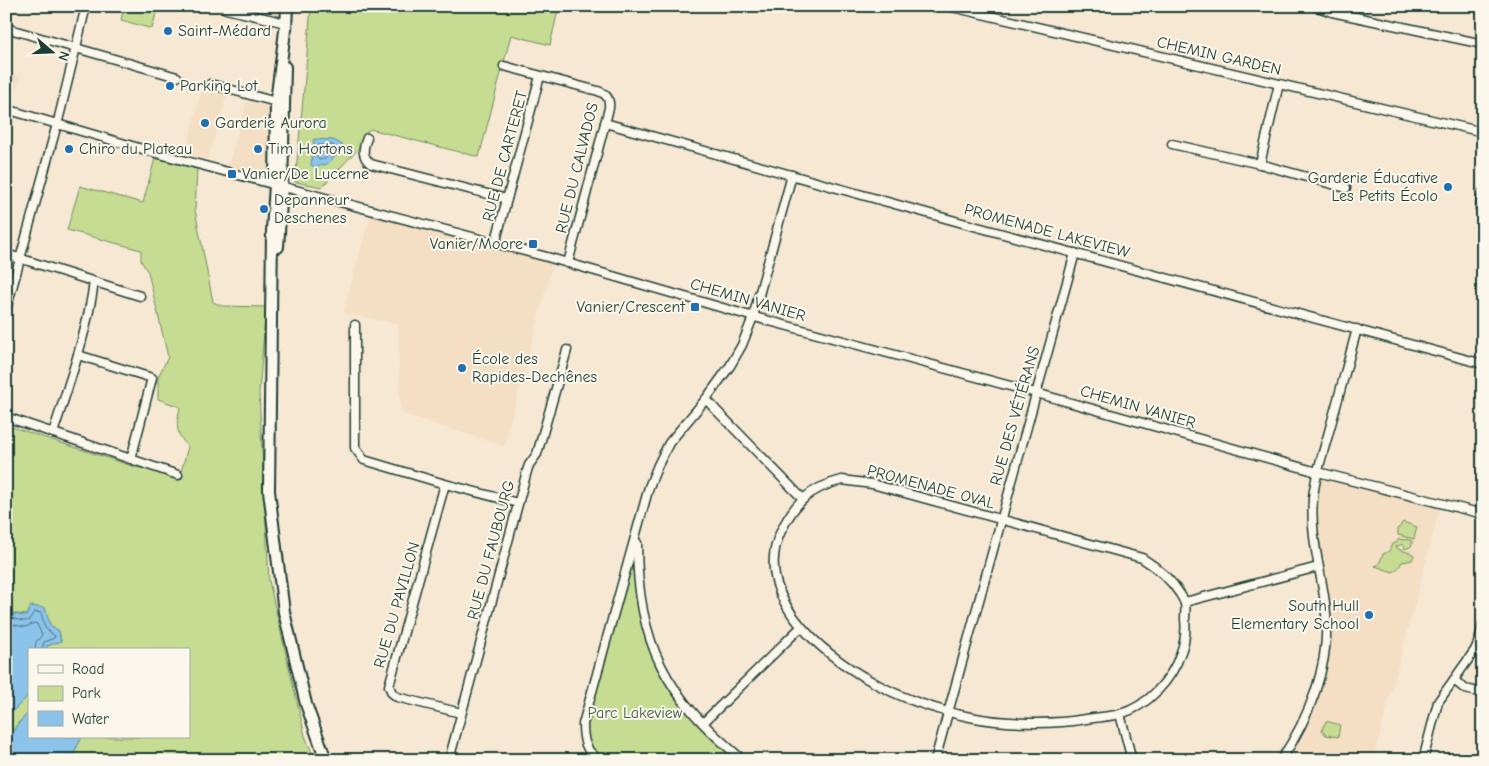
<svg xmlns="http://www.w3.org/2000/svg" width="1489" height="766" viewBox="0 0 1489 766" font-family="'Comic Neue',sans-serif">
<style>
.built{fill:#f4dec4}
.green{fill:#c5dc92;stroke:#728c63}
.water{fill:#8cc3ea;stroke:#608da1}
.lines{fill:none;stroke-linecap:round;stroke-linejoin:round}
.shore{stroke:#4b737d;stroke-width:1}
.minor-casing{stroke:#1f3d34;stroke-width:11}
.major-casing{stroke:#1f3d34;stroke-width:14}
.minor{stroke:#fbf7ec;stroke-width:8}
.major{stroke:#fbf7ec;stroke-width:10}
.poi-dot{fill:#1f6fb2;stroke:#fbf7ec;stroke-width:2}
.labels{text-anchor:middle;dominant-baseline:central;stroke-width:4;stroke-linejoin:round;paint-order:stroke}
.poi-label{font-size:16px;fill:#1f3d34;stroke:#fbf7ec;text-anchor:start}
.street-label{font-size:16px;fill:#1f3d34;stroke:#fbf7ec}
.park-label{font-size:16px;fill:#405d47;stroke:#fbf7ec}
</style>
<rect width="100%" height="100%" fill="#f7e8d4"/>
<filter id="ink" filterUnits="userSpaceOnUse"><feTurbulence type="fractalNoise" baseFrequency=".02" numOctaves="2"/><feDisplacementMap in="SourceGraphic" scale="10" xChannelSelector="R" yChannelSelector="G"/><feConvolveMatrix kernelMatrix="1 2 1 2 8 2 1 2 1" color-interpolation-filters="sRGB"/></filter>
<g filter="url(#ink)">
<g class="built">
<path d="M215 6H282L281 24 214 9Z"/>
<path d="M6 28 16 31 6 67Z"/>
<path d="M6 72 20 76 11 110 18 112 6 156Z"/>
<path d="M202 88 227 94 208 159 185 153Z"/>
<path d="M249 95 276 102 275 184 226 171Z"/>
<path d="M372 210 554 259 504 446 400 413 398 324 343 313Z"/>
<path d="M1317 471 1441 504 1373 760H1281L1316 691 1327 626 1314 534Z"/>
</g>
<g class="green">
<path d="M124 6H158L152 29 121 20Z"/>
<path d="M311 6H559L550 45 511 35 479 157 370 129 365 135 361 146 322 187 295 182 305 78Z"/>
<path d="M155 158 197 169 195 210 213 302 222 306 266 307 259 393 269 581 305 736 315 760H70L81 739 80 737H189V650H46L47 646 61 641 59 631 50 625 45 608C29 614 22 618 6 610V425L135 467 180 475 188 447C175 432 176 426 180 407L158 399V377L168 357 148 272 141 261V250L67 230 80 186 143 203Z"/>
<path d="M1403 522 1417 527 1414 539 1398 535V529Z"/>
<path d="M637 531 643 615 674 689 743 760H601L596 758 583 734Z"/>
<path d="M1399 539 1404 540 1407 539 1412 541V545L1410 547 1405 549 1402 544 1396 547C1401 552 1409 551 1414 555L1412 560 1408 561 1402 562 1399 567 1393 572 1375 566 1379 564 1383 554 1389 551 1392 544 1396 543Z"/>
<path d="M29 695V712L18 723 6 745V718Z"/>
<path d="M1326 721 1340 725 1338 737 1326 735 1322 730Z"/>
</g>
<g class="water">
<path d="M314 139 334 140 346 147 327 164 322 165 316 168 311 165Z"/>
<path d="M31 606 45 608 50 625 59 631 61 641 47 646 46 650H29V695L6 718V610L13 614 26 616Z"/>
<path d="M29 712V737H80L81 739 70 760H6C6 738 14 727 29 712Z"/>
</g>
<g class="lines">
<g class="shore">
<path d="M319 145H333L335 148 325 159 319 160 317 158Z"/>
<path d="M6 615C11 618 23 623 29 620 29 619 34 613 34 612L41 613 45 628 55 636 54 638 44 642 42 650"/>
<path d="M6 623 25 627 35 623 37 624 42 635 36 642 35 650"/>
</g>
<defs>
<g id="minor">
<path d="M948 6 1483 132"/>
<path d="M1315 6 1332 12 1483 44"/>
<path d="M226 9 286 23"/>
<path d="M6 28 177 77"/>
<path d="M504 66 598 91C607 94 610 99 609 108L568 263"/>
<path d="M210 84 280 103"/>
<path d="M6 109 156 153 547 257 747 315 1036 393 1310 470 1483 514"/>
<path d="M605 123 959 222 1483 364"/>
<path d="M367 138C363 148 361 156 371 164L507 199"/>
<path d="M1172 144 1260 164 1346 188"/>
<path d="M1260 164 1279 84"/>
<path d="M1483 192 1480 208 1483 213"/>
<path d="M495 244 540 76"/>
<path d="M6 254 140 296"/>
<path d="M6 310 59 117 86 6"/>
<path d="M355 325V448L364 460 445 484 518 503"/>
<path d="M78 355 152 378 131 459"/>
<path d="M706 399 715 409 803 499"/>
<path d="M6 417 178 475"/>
<path d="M53 433C69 383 87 334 94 282"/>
<path d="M842 480 872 484 1142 558C1158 568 1170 578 1180 594 1182 597 1184 600 1185 604 1186 608 1185 614 1185 619 1186 629 1185 642 1181 652 1172 680 1148 706 1120 714 1109 717 1097 717 1086 719 1051 725 1004 724 970 717 936 710 901 698 871 681 821 654 751 595 781 531 795 502 810 488 842 480Z"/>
<path d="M445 484 389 686 392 693 397 697 461 713"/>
<path d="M637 543C637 644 666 697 743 760"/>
<path d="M1185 602 1318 567"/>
<path d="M1454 680 1465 689 1483 693"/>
<path d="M1120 714 1132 760"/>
<path d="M703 723 801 627"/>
<path d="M449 760 527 471 529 465 537 454 567 350"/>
<path d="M601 760C585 753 583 739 583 724L649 487 658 465 669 443 706 399 730 366 742 345 753 317 792 175"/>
<path d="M935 760 1075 253"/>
<path d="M1281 760C1312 713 1332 659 1325 603 1320 566 1310 536 1313 498 1315 475 1322 457 1328 435 1338 400 1347 365 1357 329"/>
<path d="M1423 760 1438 702 1475 650 1479 641 1483 624"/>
</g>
<g id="major">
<path d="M286 23 276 102 275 184 272 231 269 491 284 612 306 704 326 760"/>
<path d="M286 30 287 6"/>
<path d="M278 247 282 187 285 67"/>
</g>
</defs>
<use href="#minor" class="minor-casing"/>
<use href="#major" class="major-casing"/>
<use href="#minor" class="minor"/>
<use href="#major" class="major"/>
</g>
</g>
<g class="poi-dot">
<circle cx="168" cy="31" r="5"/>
<circle cx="170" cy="86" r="5"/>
<circle cx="205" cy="123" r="5"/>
<circle cx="69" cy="149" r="5"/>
<circle cx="258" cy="149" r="5"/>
<rect x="227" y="169" width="10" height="10" rx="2.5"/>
<circle cx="1448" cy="187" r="5"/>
<circle cx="264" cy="209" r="5"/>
<rect x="528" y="239" width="10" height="10" rx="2.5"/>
<rect x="690" y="302" width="10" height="10" rx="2.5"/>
<circle cx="462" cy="368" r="5"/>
<circle cx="1369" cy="615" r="5"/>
</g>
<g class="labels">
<g class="poi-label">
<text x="178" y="31">Saint-Médard</text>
<text x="180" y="86">Parking Lot</text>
<text x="215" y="123">Garderie Aurora</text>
<text x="79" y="149">Chiro du Plateau</text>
<text x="268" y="149">Tim Hortons</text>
<text x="242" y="174">Vanier/De Lucerne</text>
<text x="1438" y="178" text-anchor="end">Garderie Éducative<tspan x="1438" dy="18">Les Petits Écolo</tspan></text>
<text x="274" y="200">Depanneur<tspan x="274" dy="18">Deschenes</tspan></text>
<text x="523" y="244" text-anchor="end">Vanier/Moore</text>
<text x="685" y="307" text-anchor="end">Vanier/Crescent</text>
<text x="472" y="359">École des<tspan x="472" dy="18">Rapides-Dechênes</tspan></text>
<text x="1359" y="606" text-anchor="end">South Hull<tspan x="1359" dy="18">Elementary School</tspan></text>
</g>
<g class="street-label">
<text transform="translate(1219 56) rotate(13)">CHEMIN GARDEN</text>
<text transform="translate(505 156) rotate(-75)">RUE DE CARTERET</text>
<text transform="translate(577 168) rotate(-76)">RUE DU CALVADOS</text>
<text transform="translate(1047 231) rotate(15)">PROMENADE LAKEVIEW</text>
<text transform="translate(748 300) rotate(16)">CHEMIN VANIER</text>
<text transform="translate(1138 407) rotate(16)">CHEMIN VANIER</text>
<text transform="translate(1015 416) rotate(-74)">RUE DES VÉTÉRANS</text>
<text transform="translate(931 487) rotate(15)">PROMENADE OVAL</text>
<text transform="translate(491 550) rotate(-75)">RUE DU FAUBOURG</text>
<text transform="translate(397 605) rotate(-74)">RUE DU PAVILLON</text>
</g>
<g class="park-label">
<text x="635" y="713">Parc Lakeview</text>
</g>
</g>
<rect width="1489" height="766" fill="none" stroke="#fbf7ec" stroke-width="25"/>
<rect x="12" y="12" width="1464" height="741" fill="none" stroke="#1f3d34" stroke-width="2" filter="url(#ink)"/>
<rect x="28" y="648" width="162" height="90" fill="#fbf7ec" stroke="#a3ada2"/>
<rect x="38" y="665" width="25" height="8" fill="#fbf7ec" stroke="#a3ada2"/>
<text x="72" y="674" font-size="15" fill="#1f3d34">Road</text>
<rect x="38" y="686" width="25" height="15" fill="#c5dc92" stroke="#a3ada2"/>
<text x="72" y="698" font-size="15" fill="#1f3d34">Park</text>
<rect x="38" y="711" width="25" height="15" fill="#8cc3ea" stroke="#a3ada2"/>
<text x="72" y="724" font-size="15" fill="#1f3d34">Water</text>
<g transform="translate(52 52) rotate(109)" stroke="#fbf7ec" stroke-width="4" paint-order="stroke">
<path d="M0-4L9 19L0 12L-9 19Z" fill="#1f3d34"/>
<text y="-8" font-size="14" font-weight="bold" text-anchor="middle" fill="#1f3d34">N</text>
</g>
</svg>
